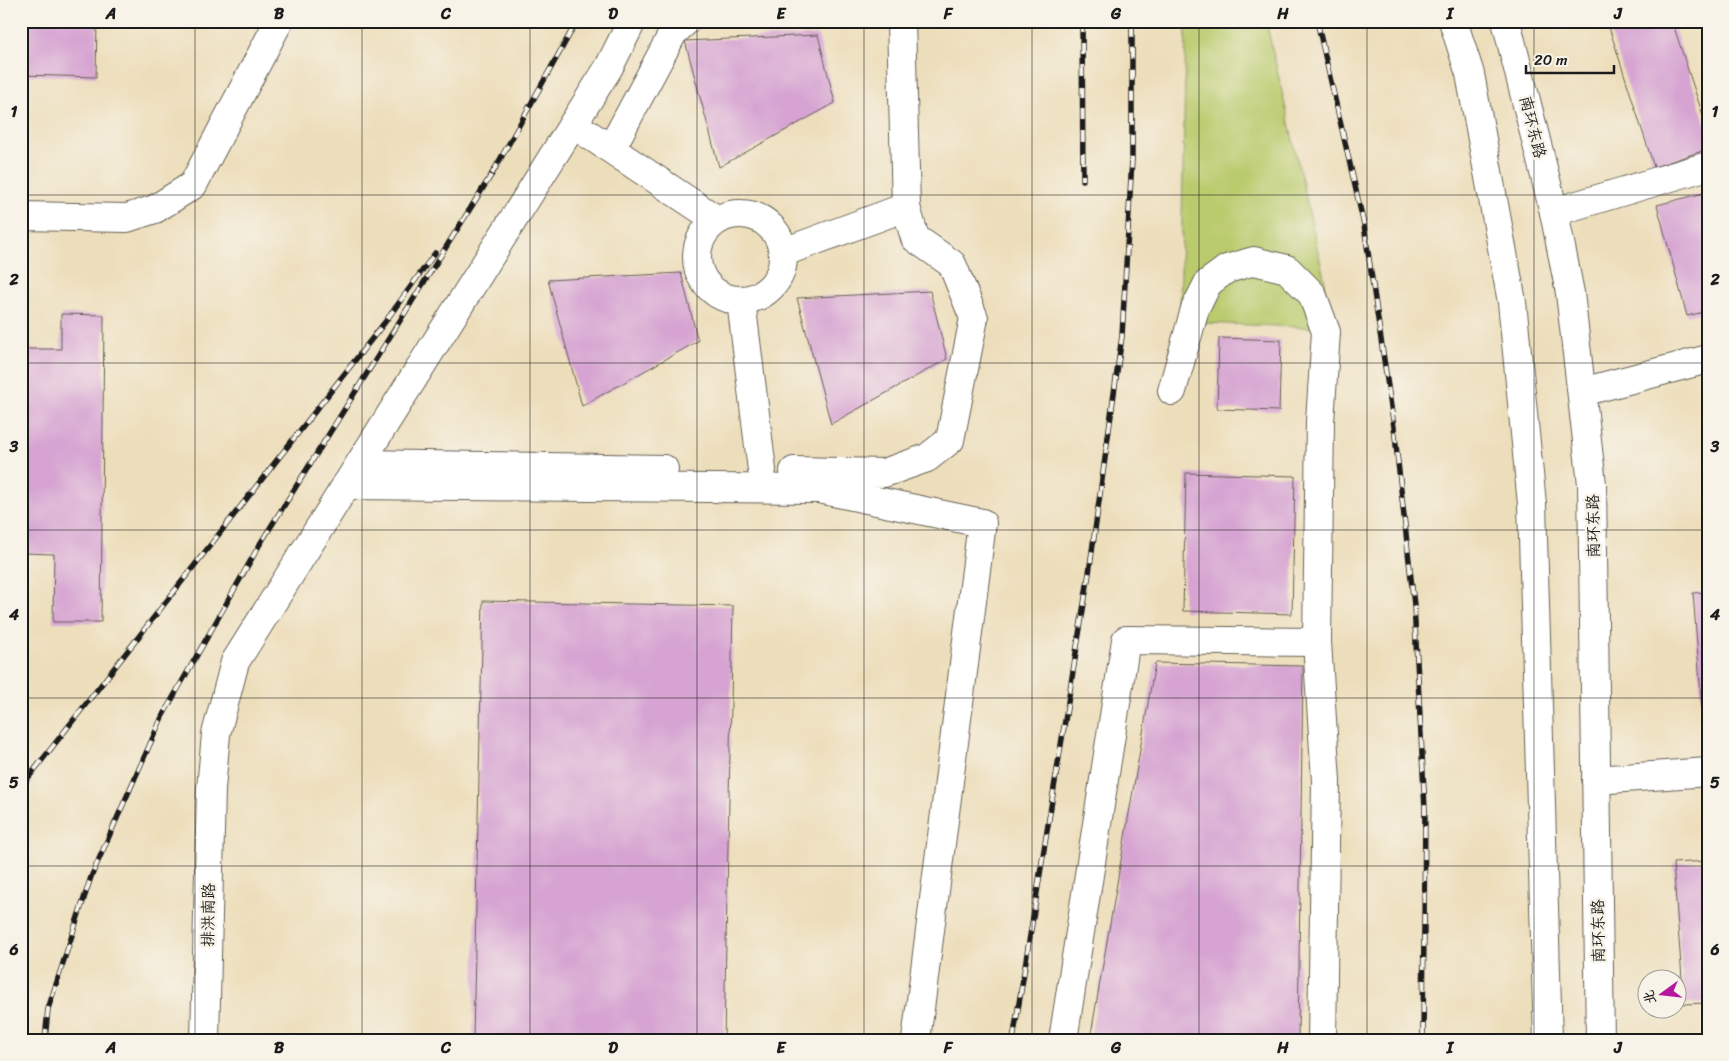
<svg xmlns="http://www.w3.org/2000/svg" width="1729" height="1061" viewBox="0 0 1729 1061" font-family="Sriracha,'LXGW WenKai TC',sans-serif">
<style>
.green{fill:#bacb6d;stroke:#6b7444}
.building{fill:#d6a3d2}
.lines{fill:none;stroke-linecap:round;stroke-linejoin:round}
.minor-casing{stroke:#656054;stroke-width:30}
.highway-casing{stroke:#656054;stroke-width:30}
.minor{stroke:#fff;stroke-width:28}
.highway{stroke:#fff;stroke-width:28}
.rail-casing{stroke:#1c1c1c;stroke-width:5.5}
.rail{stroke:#f7f3e8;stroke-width:4;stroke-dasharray:11;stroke-linecap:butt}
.grid{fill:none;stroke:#1c1c1c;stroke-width:1;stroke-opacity:0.55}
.labels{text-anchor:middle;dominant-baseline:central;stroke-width:5;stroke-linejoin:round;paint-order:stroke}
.street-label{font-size:16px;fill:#1c1c1c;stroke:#f7f3e8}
.neatline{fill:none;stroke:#1c1c1c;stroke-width:2}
.grid-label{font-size:16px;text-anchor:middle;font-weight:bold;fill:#1c1c1c}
</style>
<rect width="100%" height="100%" fill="#f7f3e8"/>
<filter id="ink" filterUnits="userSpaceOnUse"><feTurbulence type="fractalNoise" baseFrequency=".02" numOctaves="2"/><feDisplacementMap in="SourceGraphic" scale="10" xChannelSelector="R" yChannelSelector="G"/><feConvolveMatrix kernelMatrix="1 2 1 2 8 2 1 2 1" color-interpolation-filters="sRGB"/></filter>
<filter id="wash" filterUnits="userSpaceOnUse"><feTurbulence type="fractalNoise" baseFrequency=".0096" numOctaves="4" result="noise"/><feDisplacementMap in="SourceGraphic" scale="20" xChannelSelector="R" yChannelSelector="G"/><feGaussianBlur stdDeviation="1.12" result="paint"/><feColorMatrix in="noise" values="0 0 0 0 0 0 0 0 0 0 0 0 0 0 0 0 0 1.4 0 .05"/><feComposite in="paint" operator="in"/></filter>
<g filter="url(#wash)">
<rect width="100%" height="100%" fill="#eddebb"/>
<path class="green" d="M1186 21H1266L1325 282 1324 328 1180 322Z"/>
<g id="blocks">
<g class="building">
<path d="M21 21H97L96 77 21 75Z"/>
<path d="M1614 21H1672L1708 131V149L1654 167 1608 24Z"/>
<path d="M818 35 835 103 719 167 685 41Z"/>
<path d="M1708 192V311L1687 316 1657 205Z"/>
<path d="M681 273 698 341 582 406 548 280Z"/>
<path d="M930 291 947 359 831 424 797 298Z"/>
<path d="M61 314 104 315 101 622H53L54 554 22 553 24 349H61Z"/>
<path d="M1219 338 1281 340 1279 411 1217 409Z"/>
<path d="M1186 473 1295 476 1292 614 1183 611Z"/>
<path d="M1708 592V735H1704L1693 593Z"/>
<path d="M483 601 733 606 724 1040H473Z"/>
<path d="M1155 663 1303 666 1298 1040H1090Z"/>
<path d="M1708 861V1003L1684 1004 1673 863Z"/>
</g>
</g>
</g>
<g filter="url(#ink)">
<use href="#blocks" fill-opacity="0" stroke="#656054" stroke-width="1"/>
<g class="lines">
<defs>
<g id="minor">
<path d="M573 124 717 220"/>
<path d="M611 149 673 33 686 21"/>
<path d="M1554 212 1708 166"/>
<circle cx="740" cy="257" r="43"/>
<path d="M21 216 127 218 155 209 193 185 279 21"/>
<path d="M784 252 906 207"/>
<path d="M741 301 762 470"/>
<path d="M1172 391 1195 309 1208 283 1227 269 1254 261 1287 269 1312 294 1326 332 1320 421 1317 642 1326 781 1322 1040"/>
<path d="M1582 392 1708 359"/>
<path d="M360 464 664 469"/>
<path d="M794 471 884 473 927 458 950 440 974 318 952 264 915 238 906 207 901 21"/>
<path d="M346 485 819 489 982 523 916 1040"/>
<path d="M1596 780 1708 772"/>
<path d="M205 1040 211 789 216 734 235 662 609 67 632 21"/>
<path d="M1063 1040 1126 640 1317 642"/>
</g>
<g id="highway">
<path d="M1453 21 1470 74 1512 302 1532 504 1548 1040"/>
<path d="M1506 21 1554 212 1570 293 1592 484 1600 1040"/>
</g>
</defs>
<use href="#minor" class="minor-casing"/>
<use href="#highway" class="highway-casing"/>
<use href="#minor" class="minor"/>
<use href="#highway" class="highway"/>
<defs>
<g id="rail">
<path d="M1082 21 1083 180"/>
<path d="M1317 21 1364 225 1394 427 1414 605 1425 809 1423 1040"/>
<path d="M492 174 577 21"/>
<path d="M21 787 385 322 435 253"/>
<path d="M45 1040 48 1009 91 877 162 717 260 544 495 169"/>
<path d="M1013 1040 1089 573 1122 336 1132 159V21"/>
</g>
</defs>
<use href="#rail" class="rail-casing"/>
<use href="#rail" class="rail"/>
</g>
</g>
<path class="grid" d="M195 21V1040M362 21V1040M530 21V1040M697 21V1040M864 21V1040M1032 21V1040M1199 21V1040M1367 21V1040M1534 21V1040M21 195H1708M21 363H1708M21 530H1708M21 698H1708M21 866H1708"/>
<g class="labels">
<g class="street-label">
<text transform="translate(1533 127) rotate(76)">南环东路</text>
<text transform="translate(1593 526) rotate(-91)">南环东路</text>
<text transform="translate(208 915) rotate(-89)">排洪南路</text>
<text transform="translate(1598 931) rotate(-91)">南环东路</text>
</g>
</g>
<rect width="1729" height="1061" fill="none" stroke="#f7f3e8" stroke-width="55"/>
<g transform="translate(1662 994) rotate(255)"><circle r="24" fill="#f7f3e8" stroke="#9f9d96"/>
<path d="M0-4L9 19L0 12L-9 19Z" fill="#b5179e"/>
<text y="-8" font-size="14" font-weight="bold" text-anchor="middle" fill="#1c1c1c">北</text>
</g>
<path d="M1526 65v8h88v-8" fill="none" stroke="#1c1c1c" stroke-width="2.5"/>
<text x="1534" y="65" font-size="15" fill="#1c1c1c" stroke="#f7f3e8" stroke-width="4" paint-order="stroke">20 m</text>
<rect x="28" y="28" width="1674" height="1006" class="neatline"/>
<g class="grid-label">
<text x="111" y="19">A</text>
<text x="279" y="19">B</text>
<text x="446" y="19">C</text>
<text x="613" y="19">D</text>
<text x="781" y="19">E</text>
<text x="948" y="19">F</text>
<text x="1116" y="19">G</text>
<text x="1283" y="19">H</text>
<text x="1450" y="19">I</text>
<text x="1618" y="19">J</text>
<text x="14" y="117">1</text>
<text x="1715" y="117">1</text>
<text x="14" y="285">2</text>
<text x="1715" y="285">2</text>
<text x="14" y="452">3</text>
<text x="1715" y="452">3</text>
<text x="14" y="620">4</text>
<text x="1715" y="620">4</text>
<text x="14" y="788">5</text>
<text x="1715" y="788">5</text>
<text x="14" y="955">6</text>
<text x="1715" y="955">6</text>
<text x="111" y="1053">A</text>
<text x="279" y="1053">B</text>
<text x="446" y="1053">C</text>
<text x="613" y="1053">D</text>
<text x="781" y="1053">E</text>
<text x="948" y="1053">F</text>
<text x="1116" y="1053">G</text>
<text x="1283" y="1053">H</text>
<text x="1450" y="1053">I</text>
<text x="1618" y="1053">J</text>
</g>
</svg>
